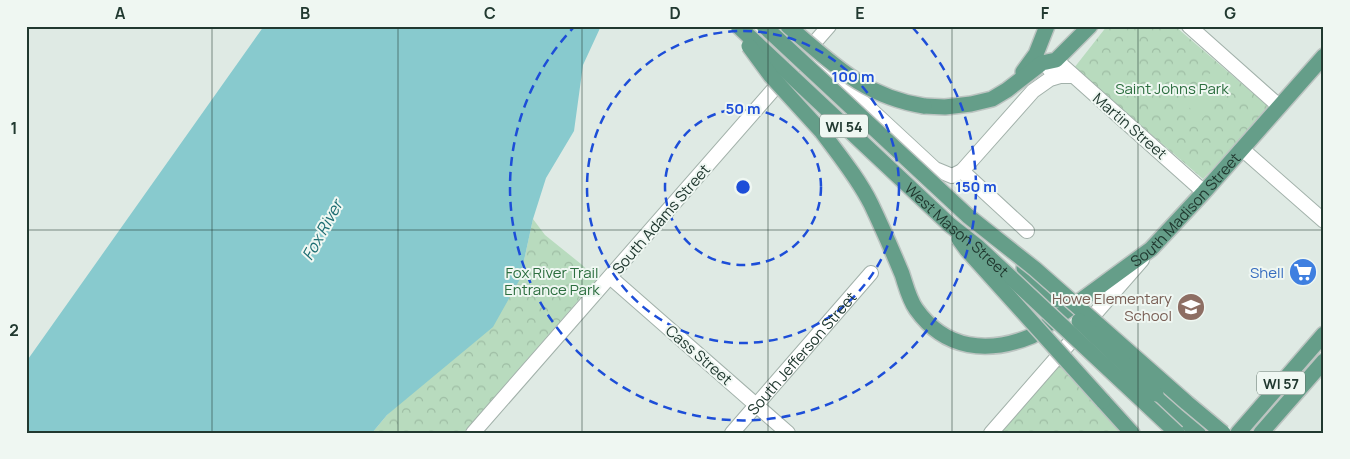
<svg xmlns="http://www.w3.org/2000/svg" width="1350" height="459" viewBox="0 0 1350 459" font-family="Manrope,sans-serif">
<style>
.forest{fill:url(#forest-crowns)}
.pitch{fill:#b8dbbe}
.water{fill:#88cace}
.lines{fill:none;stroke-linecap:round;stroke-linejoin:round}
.minor-casing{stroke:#a2b1aa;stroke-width:16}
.major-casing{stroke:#bcc4c1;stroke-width:18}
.minor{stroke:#fff;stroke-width:14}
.major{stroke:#659e89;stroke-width:15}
.major-bridge-casing{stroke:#bcc4c1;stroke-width:18;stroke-linecap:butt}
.major-bridge{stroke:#659e89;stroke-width:15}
.grid{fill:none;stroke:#213930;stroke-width:1;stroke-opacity:0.55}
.ring{fill:none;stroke:#1d4ed8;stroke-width:2.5;stroke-dasharray:9 6}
.labels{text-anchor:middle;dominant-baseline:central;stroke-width:4;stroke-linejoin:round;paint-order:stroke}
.shield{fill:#eff7f2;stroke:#5f726a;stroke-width:1}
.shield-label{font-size:14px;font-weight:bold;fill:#213930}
.park-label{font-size:15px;fill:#2c6e3f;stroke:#eff7f2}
.street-label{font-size:15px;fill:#213930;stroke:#eff7f2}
.shop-label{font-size:15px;fill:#366cbe;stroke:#eff7f2;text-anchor:end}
.education-label{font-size:15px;fill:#785e54;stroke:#eff7f2;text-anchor:end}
.water-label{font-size:16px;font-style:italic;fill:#1d6d72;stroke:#eff7f2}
.centre{fill:#1d4ed8;stroke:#eff7f2;stroke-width:2.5}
.ring-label{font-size:15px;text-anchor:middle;font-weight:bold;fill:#1d4ed8;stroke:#eff7f2;stroke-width:4;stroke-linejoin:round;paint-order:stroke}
.neatline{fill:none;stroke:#213930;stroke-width:2}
.grid-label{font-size:16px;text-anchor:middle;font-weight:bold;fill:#213930}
</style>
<defs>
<pattern id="forest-crowns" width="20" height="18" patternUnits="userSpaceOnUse" patternTransform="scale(1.25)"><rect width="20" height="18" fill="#b8dbbe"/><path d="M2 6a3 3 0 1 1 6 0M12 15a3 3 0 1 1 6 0" fill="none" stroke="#9ebda4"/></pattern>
</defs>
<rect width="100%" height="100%" fill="#dfeae4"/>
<g class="forest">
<path d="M1107 26H1175L1270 108 1203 179 1074 68Z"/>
<path d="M533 219 545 235 581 264 597 279 463 433H372L387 415 520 279Z"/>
<path d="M1061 362 1123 433H1000Z"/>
</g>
<path class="pitch" d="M1211 72 1229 87 1202 119 1184 103Z"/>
<path class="water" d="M264 26H601L583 65 574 131 546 178 533 219 520 279 493 327 387 415 372 433H26V362Z"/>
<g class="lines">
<defs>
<g id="minor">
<path d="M1189 26 1279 106"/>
<path d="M812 55 935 169 952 176 962 171 1033 91 1050 79 1060 76H1073"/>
<path d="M1049 69 1056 60 1204 192"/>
<path d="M1242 149 1324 221"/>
<path d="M962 171 1027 231"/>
<path d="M610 277 788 433"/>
<path d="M473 433 829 26"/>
<path id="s1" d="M732 433 871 273"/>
<path d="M991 433 1142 260"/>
</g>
<g id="major">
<path d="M1023 72 1036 54 1047 26"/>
<path d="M924 106 945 107 971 104 992 99 1007 90 1042 63 1056 60 1090 26"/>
<path id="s2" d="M822 132C839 155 858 178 871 204 882 227 892 250 902 274 906 286 909 299 916 309 945 350 988 354 1032 336L1151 249 1204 192 1324 56"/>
<path d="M1024 268 1057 300"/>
<path d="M1156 394 1198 433"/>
<path d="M1103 401 1132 433"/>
<path d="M1238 433 1324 334"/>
<path d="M1261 433 1324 361"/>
</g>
</defs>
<use href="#minor" class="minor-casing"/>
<use href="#major" class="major-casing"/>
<use href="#minor" class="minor"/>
<use href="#major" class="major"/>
<defs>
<g id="major-bridge">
<path id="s3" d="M738 26 950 225 978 247 1177 433"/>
<path d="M764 26 968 216 1035 269 1187 403 1223 433"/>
<path d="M788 26C833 64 863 96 924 106"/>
<path d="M749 46 771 76 822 132"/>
<path d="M959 239 967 250 1103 401"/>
<path d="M1079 321 1156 394"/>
</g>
</defs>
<use href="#major-bridge" class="major-bridge-casing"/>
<use href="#major-bridge" class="major-bridge"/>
</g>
<path class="grid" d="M212 26V433M398 26V433M582 26V433M768 26V433M952 26V433M1138 26V433M26 230H1324"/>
<g class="ring">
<circle cx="743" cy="187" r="78"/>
<circle cx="743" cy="187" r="156"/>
<path d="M912 27A233 233 0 1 1 574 27"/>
</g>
<defs>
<symbol id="supermarket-disc" viewBox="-11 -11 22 22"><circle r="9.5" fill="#3f7fe0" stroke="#eff7f2"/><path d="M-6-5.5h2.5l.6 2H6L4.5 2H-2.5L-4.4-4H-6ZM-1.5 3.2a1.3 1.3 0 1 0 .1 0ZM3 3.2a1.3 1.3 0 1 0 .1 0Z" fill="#fff"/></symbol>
<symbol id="school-disc" viewBox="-11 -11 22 22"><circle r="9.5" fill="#8d6e63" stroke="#eff7f2"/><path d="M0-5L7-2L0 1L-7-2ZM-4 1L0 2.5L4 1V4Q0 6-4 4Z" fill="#fff"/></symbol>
</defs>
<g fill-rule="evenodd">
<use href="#supermarket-disc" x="1287" y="256" width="32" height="32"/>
<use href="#school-disc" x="1175" y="291" width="32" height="32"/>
</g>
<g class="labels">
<g class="shield">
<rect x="820" y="114.5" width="48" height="23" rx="4"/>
<rect x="1257" y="371.5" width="48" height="23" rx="4"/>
</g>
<g class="shield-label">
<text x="844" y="126">WI 54</text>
<text x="1281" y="383">WI 57</text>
</g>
<g class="park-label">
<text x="1172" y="88">Saint Johns Park</text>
<text x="552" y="272">Fox River Trail<tspan x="552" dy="17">Entrance Park</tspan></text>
</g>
<g class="street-label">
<text transform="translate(1130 126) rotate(41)">Martin Street</text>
<text stroke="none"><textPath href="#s2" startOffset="531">South Madison Street</textPath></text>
<text transform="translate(661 219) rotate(-49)">South Adams Street</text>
<text stroke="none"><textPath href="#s3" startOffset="299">West Mason Street</textPath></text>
<text stroke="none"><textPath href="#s1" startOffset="106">South Jefferson Street</textPath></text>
<text transform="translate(699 355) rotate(41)">Cass Street</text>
</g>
<g class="shop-label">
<text x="1284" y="272">Shell</text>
</g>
<g class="education-label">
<text x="1172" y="298">Howe Elementary<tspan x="1172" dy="17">School</tspan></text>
</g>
<g class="water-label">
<text transform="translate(322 230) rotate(-61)">Fox River</text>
</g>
</g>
<circle cx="743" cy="187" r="8" class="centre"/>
<g class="ring-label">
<text x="853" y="82">100 m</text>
<text x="743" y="114">50 m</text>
<text x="976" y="192">150 m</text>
</g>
<rect width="1350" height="459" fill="none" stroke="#eff7f2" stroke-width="55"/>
<rect x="28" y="28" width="1294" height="404" class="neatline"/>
<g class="grid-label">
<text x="120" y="19">A</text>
<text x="305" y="19">B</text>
<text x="490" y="19">C</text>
<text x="675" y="19">D</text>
<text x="860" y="19">E</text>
<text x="1045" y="19">F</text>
<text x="1230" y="19">G</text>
<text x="14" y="134">1</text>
<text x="14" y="336">2</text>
</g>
</svg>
